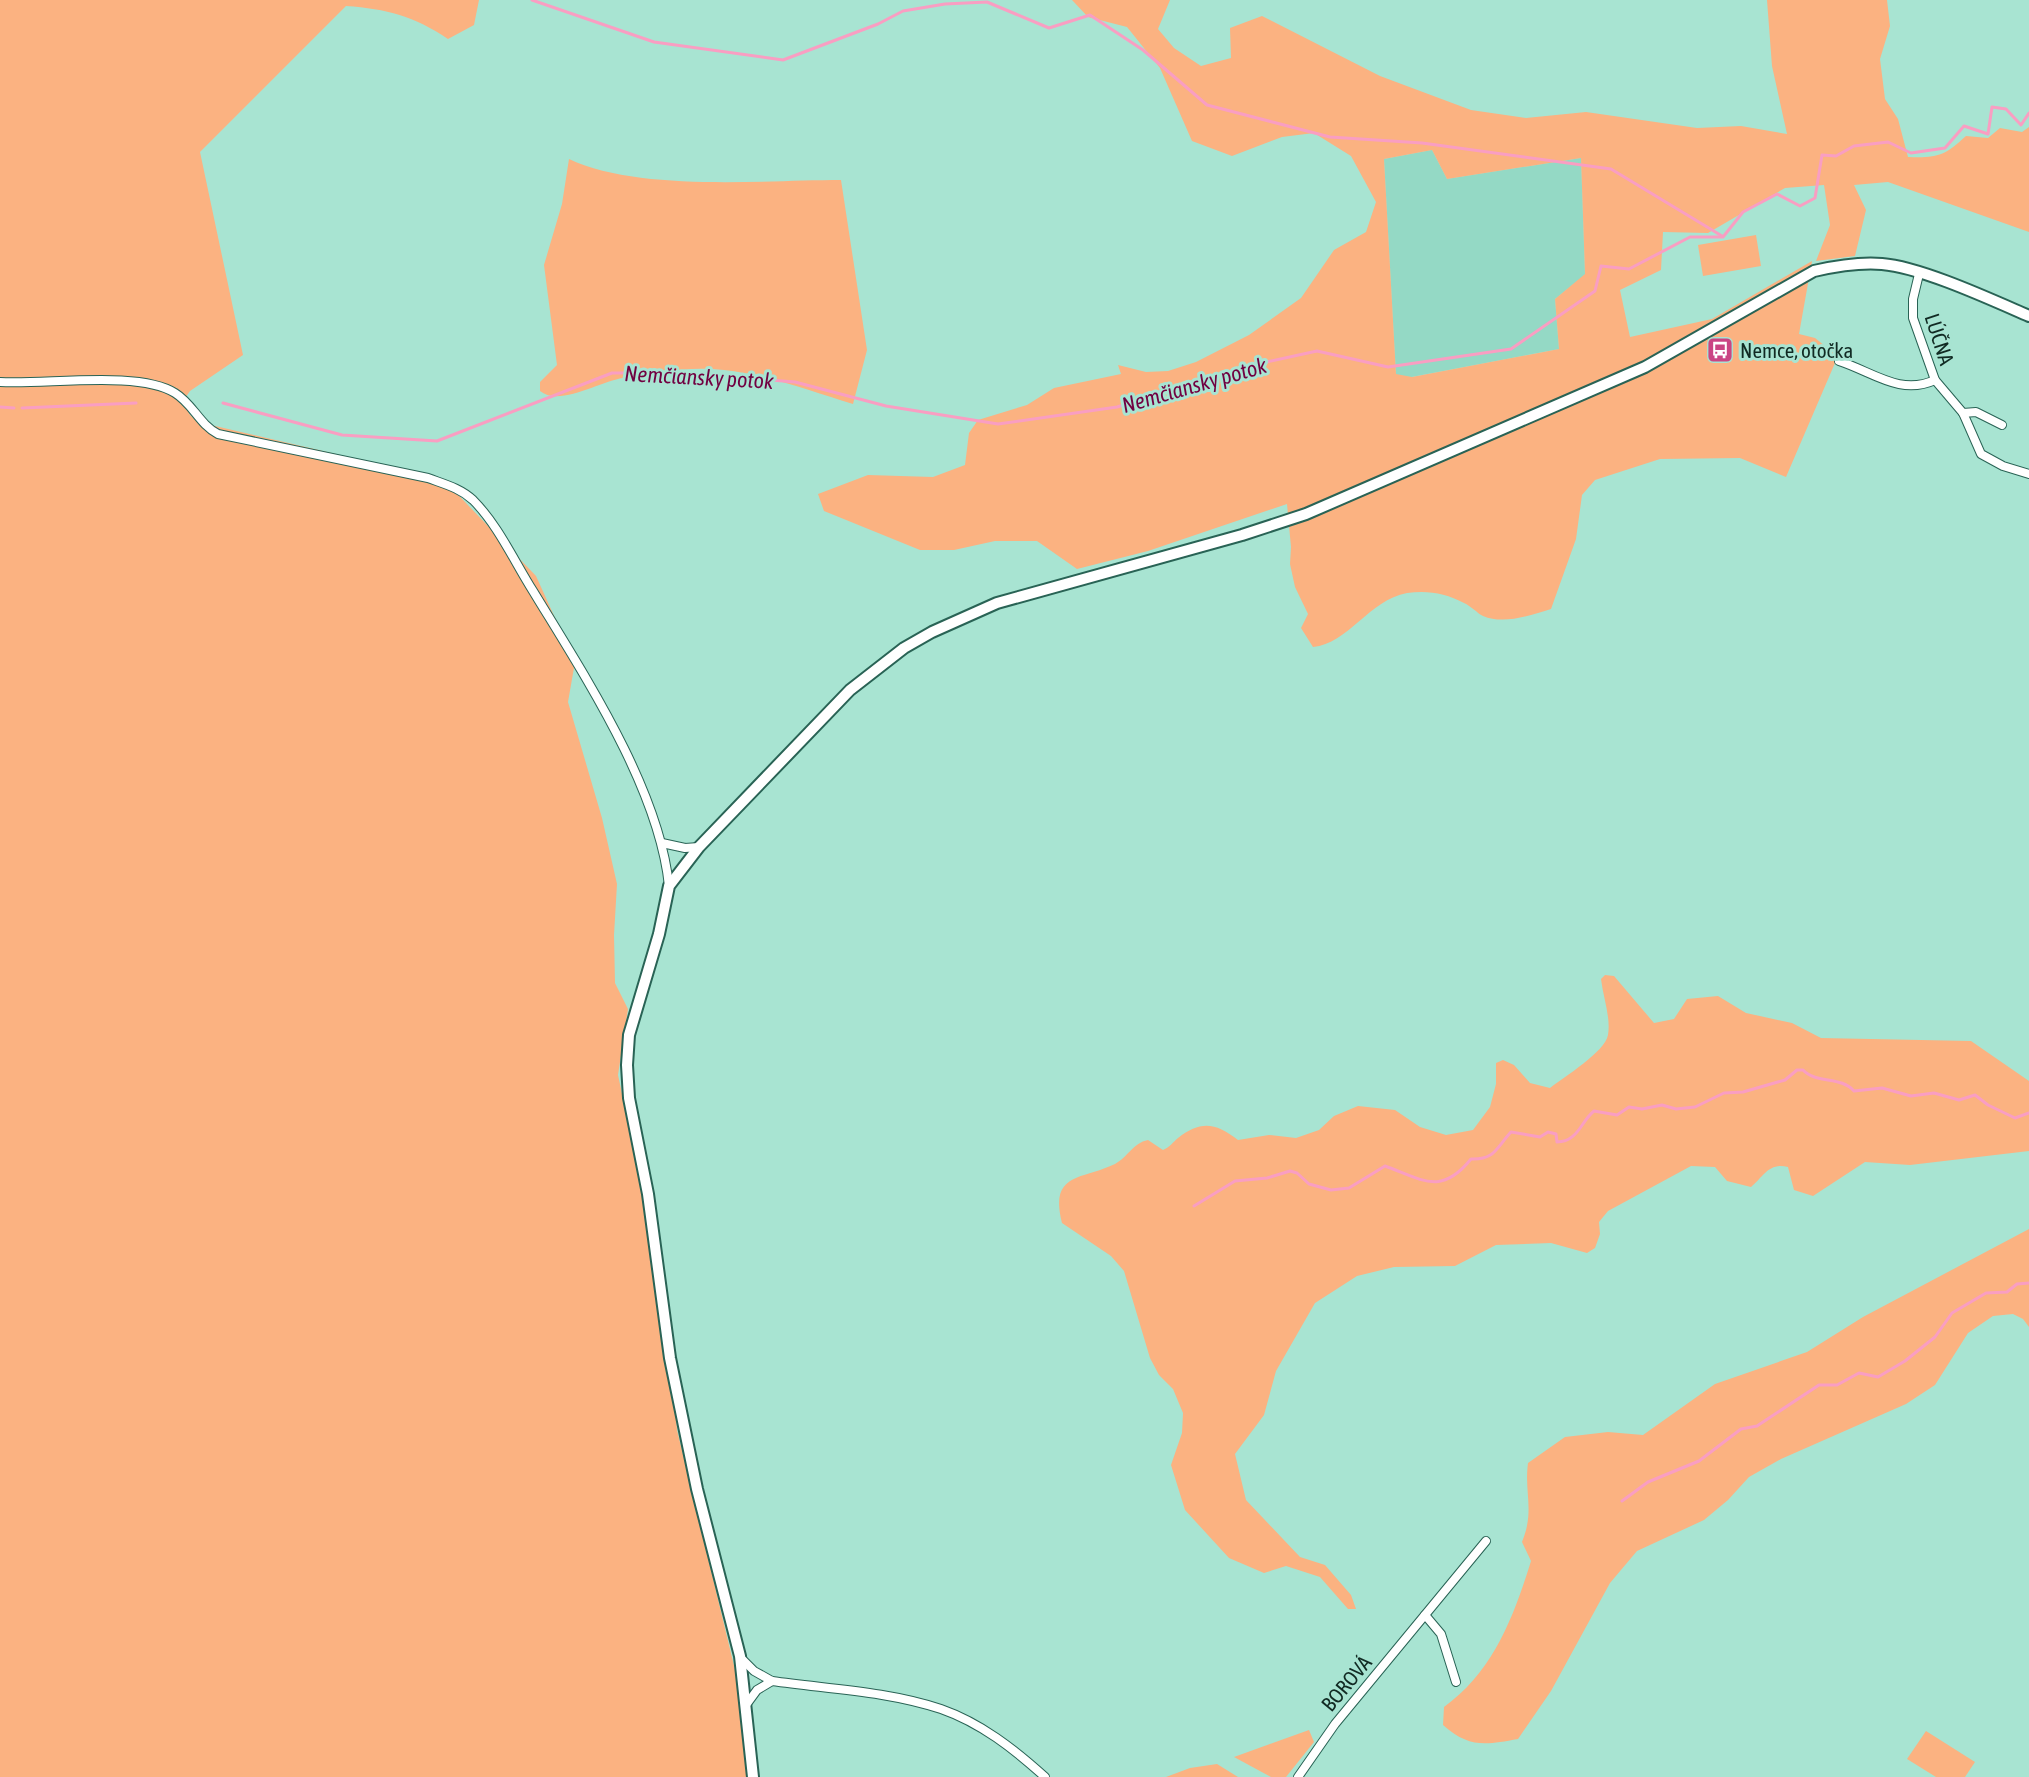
<svg xmlns="http://www.w3.org/2000/svg" width="2029" height="1777" viewBox="0 0 2029 1777" font-family="'Asap Condensed',sans-serif">
<style>
.built{fill:#94d9c5}
.green{fill:#fbb281;fill-rule:evenodd}
.lines{fill:none;stroke-linecap:round;stroke-linejoin:round}
.stream{stroke:#f99ec2;stroke-width:3}
.street-casing{stroke:#296355;stroke-width:10}
.secondary-casing{stroke:#296355;stroke-width:14}
.street{stroke:#fff;stroke-width:8}
.secondary{stroke:#fff;stroke-width:10}
.labels{text-anchor:middle;dominant-baseline:central;stroke-width:6;stroke-linejoin:round;paint-order:stroke}
.street-label{font-size:21px;fill:#112a23;stroke:#a8e4d2}
.poi-label{font-size:21px;fill:#112a23;stroke:#a8e4d2;text-anchor:start}
.water-label{font-size:22px;font-style:italic;fill:#710141;stroke:#a8e4d2}
</style>
<rect width="100%" height="100%" fill="#a8e4d2"/>
<path class="built" d="M1432 150 1447 179 1581 158 1585 275 1555 299 1559 349 1411 377 1396 375 1384 159Z"/>
<g class="green">
<path d="M0 0H479L474 25 448 39C414 16 387 9 346 6L200 152 243 355 190 391 183 401 190 415 198 422 443 479 536 576 575 662 568 702 602 818 617 884 614 935 615 983 628 1009 618 1075 646 1206 671 1356 677 1430 737 1678 747 1777H0Z"/>
<path d="M1072 0H1170L1158 29 1174 48 1201 66 1231 58 1230 28 1262 16 1380 76 1471 110 1526 118 1586 112 1697 128 1741 126 1787 134 1772 66 1767 0H1887L1890 26 1880 59 1885 99 1898 119 1908 157C1938 158 1944 156 1966 136L1988 138 2000 128 2022 132 2029 127V232L1888 182 1854 185 1866 210 1855 256 1816 261 1830 225 1824 185 1785 188 1708 233 1663 232 1661 270 1620 290 1630 337 1712 319 1812 261 1799 334 1815 338 1835 354V363L1786 477 1740 458 1660 459 1595 480 1582 495 1576 539 1551 609C1531 615 1504 625 1483 616 1477 613 1471 606 1464 603 1446 593 1427 590 1407 593 1369 600 1348 644 1313 647L1301 628 1308 614 1295 587 1290 564 1291 547 1287 504 1148 551 1077 569 1037 541H995L954 550H920L824 511 818 494 868 475 933 477 965 465 969 433 978 420 1027 405 1054 388 1121 374 1118 365 1146 372 1168 371 1196 362 1249 335 1301 298 1334 250 1366 232 1376 202 1351 156 1314 133 1282 137 1232 156 1192 141 1160 68 1127 27 1088 17ZM1432 150 1447 179 1581 158 1585 274 1555 299 1559 349 1412 377 1396 374 1384 159Z"/>
<path d="M569 159C639 192 762 180 841 180L867 350 853 404C810 391 768 375 724 370 691 366 655 372 623 378 601 381 559 407 540 391V382L557 365 544 265 562 204Z"/>
<path d="M1756 235 1761 266 1703 276 1698 245Z"/>
<path d="M1605 975 1614 976 1654 1023 1674 1019 1687 999 1718 996 1746 1013 1792 1023 1821 1038 1971 1041 2029 1081V1151L1910 1165 1865 1162 1813 1196 1794 1190 1788 1167C1769 1162 1764 1176 1751 1187L1727 1181 1715 1167 1691 1166 1608 1211 1599 1222 1600 1234 1595 1248 1587 1253 1551 1243 1496 1245 1455 1266 1394 1267 1357 1276 1315 1303 1276 1371 1264 1415 1235 1454 1246 1500 1300 1557 1325 1565 1351 1595 1356 1609H1348L1320 1577 1286 1566 1264 1573 1229 1558 1185 1510 1171 1465 1182 1433 1183 1413 1173 1389 1159 1375 1150 1358 1124 1271 1111 1256 1062 1223C1049 1172 1082 1180 1115 1164 1128 1157 1133 1143 1148 1140L1163 1150C1170 1147 1173 1142 1178 1138 1201 1120 1216 1123 1238 1140L1269 1135 1296 1138 1319 1130 1334 1116 1358 1106 1395 1110 1420 1127 1446 1135 1473 1130 1490 1107 1496 1084V1063L1503 1060 1514 1065 1530 1083 1550 1088C1564 1077 1605 1052 1608 1035 1611 1017 1603 997 1601 979Z"/>
<path d="M2029 1229V1327L2023 1319 2013 1314 1993 1316 1968 1333 1935 1385 1906 1404 1781 1459 1749 1477 1728 1500 1704 1520 1637 1551 1610 1583 1551 1691 1518 1739C1485 1745 1469 1748 1443 1725L1444 1707C1493 1672 1514 1616 1531 1561L1522 1542C1535 1510 1524 1494 1528 1463L1565 1437 1608 1432 1643 1435 1715 1384 1807 1352 1863 1317Z"/>
<path d="M1309 1730 1314 1742 1286 1777H1271L1234 1757Z"/>
<path d="M1926 1731 1975 1762 1965 1777H1936L1907 1759Z"/>
<path d="M1217 1764 1238 1777H1166L1190 1768Z"/>
</g>
<g class="lines">
<g class="stream">
<path d="M532 0 654 42 783 60 878 24 903 11 945 4 987 2 1049 28 1090 15 1143 50 1207 105 1330 137 1422 143 1611 169 1722 236"/>
<path d="M223 403 342 435 437 441 612 373H688L795 382 886 406 998 424 1117 407 1262 363 1317 351 1388 367 1511 349 1595 291 1601 266 1629 269 1690 237H1723L1743 212 1777 194 1800 206 1815 198 1822 155 1836 156 1854 146 1888 142 1911 153 1945 148 1964 126 1988 134 1992 107 2006 109 2021 125 2029 113"/>
<path d="M0 407 14 408"/>
<path d="M22 408 136 403"/>
<path d="M1194 1206 1235 1181 1267 1178 1290 1171 1297 1173 1309 1184 1331 1190 1349 1188 1385 1166C1423 1180 1441 1196 1471 1159 1495 1160 1496 1148 1511 1132L1540 1137 1548 1132 1556 1134 1557 1142C1578 1142 1581 1121 1594 1111L1617 1115 1629 1107 1642 1109 1662 1105 1676 1109 1695 1107 1724 1093 1743 1092 1785 1080 1797 1070H1803C1816 1084 1841 1076 1854 1091L1882 1088 1911 1096 1934 1093 1959 1100 1975 1095 1988 1105 2015 1118 2029 1113"/>
<path d="M1622 1501 1648 1482 1699 1461 1741 1429 1757 1426 1819 1385H1837L1859 1373 1878 1377 1905 1361 1935 1337 1952 1313 1986 1293 2007 1292 2017 1284 2029 1283"/>
</g>
<defs>
<g id="street">
<path d="M1919 274 1913 299V318L1935 380 1963 413 1981 454 2003 466 2029 474"/>
<path d="M1839 361C1873 372 1900 396 1935 380"/>
<path d="M0 382C45 385 139 370 175 393 193 404 199 424 218 434L428 478C444 484 460 488 473 500 498 525 514 561 533 591 584 675 659 788 669 886"/>
<path d="M1963 413 1976 412 2002 425"/>
<path d="M662 843 685 848 699 847"/>
<path d="M1425 1615 1441 1634 1456 1682"/>
<path d="M740 1657 754 1671 772 1681C828 1689 887 1691 941 1709 981 1723 1014 1749 1045 1777"/>
<path d="M746 1705 757 1690 772 1681"/>
<path d="M1298 1777 1335 1724 1486 1541"/>
</g>
<path id="secondary" d="M753 1777 740 1656 697 1489 670 1358 648 1194 629 1098 627 1065 629 1035 659 934 669 886 699 847 850 690 904 648 932 632 997 603 1242 535 1306 514 1645 367 1814 271C1836 266 1859 262 1882 264 1921 267 1992 300 2029 316"/>
</defs>
<use href="#street" class="street-casing"/>
<use href="#secondary" class="secondary-casing"/>
<use href="#street" class="street"/>
<use href="#secondary" class="secondary"/>
</g>
<defs>
<symbol id="bus-square" viewBox="-11 -11 22 22"><rect x="-9" y="-9" width="18" height="18" rx="4" fill="#ca4484" stroke="#a8e4d2"/><path d="M-5-6H5V4H4V6H2V4H-2V6H-4V4H-5ZM-3.5-4V0h7V-4ZM-3.5 1.2v1.5H-2V1.2ZM2 1.2v1.5H3.5V1.2Z" fill="#fff"/></symbol>
</defs>
<g fill-rule="evenodd">
<use href="#bus-square" x="1705" y="335" width="30" height="30"/>
</g>
<g class="labels">
<g class="street-label">
<text transform="translate(1940 339) rotate(72)">LÚČNA</text>
<text transform="translate(1346 1683) rotate(-50)">BOROVÁ</text>
</g>
<g class="poi-label">
<text x="1740" y="350">Nemce, otočka</text>
</g>
<g class="water-label">
<text transform="translate(699 377) rotate(3)">Nemčiansky potok</text>
<text transform="translate(1194 385) rotate(-16)">Nemčiansky potok</text>
</g>
</g>
</svg>
